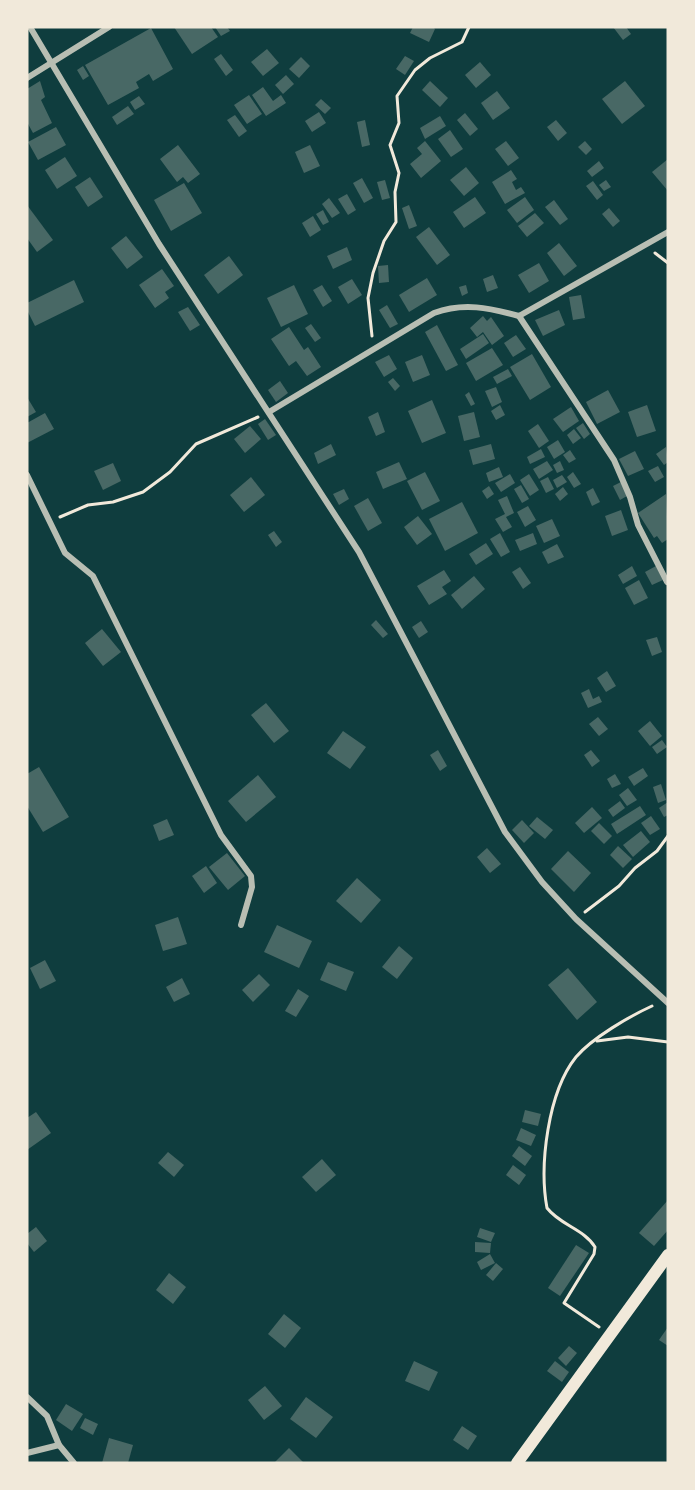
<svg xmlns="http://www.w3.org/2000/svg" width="695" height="1490" viewBox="0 0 695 1490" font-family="'Libre Baskerville',serif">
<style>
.building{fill:#486865}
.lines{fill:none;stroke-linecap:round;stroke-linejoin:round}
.path{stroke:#f1e9da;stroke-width:3}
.minor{stroke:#b8beb3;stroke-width:6}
.secondary{stroke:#f1e9da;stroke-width:12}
</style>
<rect width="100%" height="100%" fill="#0f3d3e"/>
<g class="building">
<path d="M174 27H211L218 37 192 54Z"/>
<path d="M215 27H227L230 31 221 36Z"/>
<path d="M413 27H433L435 29 429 42 410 33Z"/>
<path d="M613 27H626L631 34 623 40Z"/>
<path d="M151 28 173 69 153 81 149 74 136 82 139 88 108 105 85 65Z"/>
<path d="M267 49 279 63 263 76 251 62Z"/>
<path d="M221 54 233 70 226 76 214 59Z"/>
<path d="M405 56 414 61 405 75 396 69Z"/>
<path d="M301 57 310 66 299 78 289 69Z"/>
<path d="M480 62 491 75 476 88 465 75Z"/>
<path d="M83 66 89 76 83 80 77 70Z"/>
<path d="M286 75 294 84 283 94 275 85Z"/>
<path d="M40 81 45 97 41 100 52 123 33 133 27 122V89Z"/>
<path d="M430 81 448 98 440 107 422 90Z"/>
<path d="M625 81 645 106 622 124 602 99Z"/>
<path d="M263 87 273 101 281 95 286 103 266 116 252 95Z"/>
<path d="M497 91 510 108 493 120 481 103Z"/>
<path d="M249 95 262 114 247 124 234 105Z"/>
<path d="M139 96 145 104 135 110 130 102Z"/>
<path d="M321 99 331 108 325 114 315 105Z"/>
<path d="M128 106 134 114 117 125 112 117Z"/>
<path d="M319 112 326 123 312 132 305 121Z"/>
<path d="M465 113 478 129 470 136 457 120Z"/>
<path d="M235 115 247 131 239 137 227 120Z"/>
<path d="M440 116 446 126 425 139 420 128Z"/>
<path d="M365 120 370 145 362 147 357 122Z"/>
<path d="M556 120 567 133 558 141 547 127Z"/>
<path d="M56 127 66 145 38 160 28 142Z"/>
<path d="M450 130 463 149 451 157 438 139Z"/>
<path d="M425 141 441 161 421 178 410 164 422 154 417 148Z"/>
<path d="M506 141 519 158 508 166 495 149Z"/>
<path d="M585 141 592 149 586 155 578 147Z"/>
<path d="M178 145 200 174 188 183 183 177 177 182 160 159Z"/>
<path d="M310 145 320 166 304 173 295 152Z"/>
<path d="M65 157 77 176 57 189 45 170Z"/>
<path d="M668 159V191L652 172Z"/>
<path d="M599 161 604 168 592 177 587 171Z"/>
<path d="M466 167 479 183 464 196 450 180Z"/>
<path d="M511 170 517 179 512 182 516 190 521 187 525 193 505 204 492 182Z"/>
<path d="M90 177 103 197 88 207 75 187Z"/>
<path d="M362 178 373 198 364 203 353 183Z"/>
<path d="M385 180 390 198 382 200 377 182Z"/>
<path d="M606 180 611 187 604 191 599 185Z"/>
<path d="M593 181 603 195 597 200 586 186Z"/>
<path d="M184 183 202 213 171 231 154 200Z"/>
<path d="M347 194 356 210 348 215 338 199Z"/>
<path d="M475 197 486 213 464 228 453 212Z"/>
<path d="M525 197 534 210 517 223 507 210Z"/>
<path d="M329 198 340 213 332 218 322 204Z"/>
<path d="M554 200 568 219 560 225 545 207Z"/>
<path d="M27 205 53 240 37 252 27 238Z"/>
<path d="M409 205 417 226 409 229 402 208Z"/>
<path d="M609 208 620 221 613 227 602 214Z"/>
<path d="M323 210 329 222 323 225 316 214Z"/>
<path d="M535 213 544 223 527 237 518 226Z"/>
<path d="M313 216 321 230 310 237 302 223Z"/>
<path d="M429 227 450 255 437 265 416 237Z"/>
<path d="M126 236 143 257 127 269 111 248Z"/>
<path d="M559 243 577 266 564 276 547 253Z"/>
<path d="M347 247 352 260 333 269 327 256Z"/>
<path d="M229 256 243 275 218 294 204 275Z"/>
<path d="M539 263 549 281 529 293 518 275Z"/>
<path d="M388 265 389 282 379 283 378 266Z"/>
<path d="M162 269 174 286 165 292 169 298 155 308 139 285Z"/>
<path d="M493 275 498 288 487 292 483 279Z"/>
<path d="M427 278 437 295 409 312 399 295Z"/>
<path d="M352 279 362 295 348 304 338 287Z"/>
<path d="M74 280 84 302 35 326 27 310V303Z"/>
<path d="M294 285 308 314 281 327 267 298Z"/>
<path d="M322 285 332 301 323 307 313 290Z"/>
<path d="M466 285 468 293 462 296 459 287Z"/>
<path d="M581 295 585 318 573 320 569 297Z"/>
<path d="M387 305 398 324 390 328 379 310Z"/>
<path d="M188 307 200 325 190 331 178 312Z"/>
<path d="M559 310 565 325 543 336 535 320Z"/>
<path d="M483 316 487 321 491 317 504 336 492 345 483 332 477 337 470 328Z"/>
<path d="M311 324 321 338 315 342 305 328Z"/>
<path d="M437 325 458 365 446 371 425 332Z"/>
<path d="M289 327 304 350 308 347 321 367 307 376 296 361 289 366 271 339Z"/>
<path d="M483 334 489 343 466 359 460 349Z"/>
<path d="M516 335 526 349 513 357 504 343Z"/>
<path d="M492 348 503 365 476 381 466 363Z"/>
<path d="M532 354 551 387 530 400 510 367Z"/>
<path d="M389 355 397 369 384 377 375 362Z"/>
<path d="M422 355 430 375 413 382 405 362Z"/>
<path d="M508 369 512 376 497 384 493 377Z"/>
<path d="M393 378 400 386 395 391 388 382Z"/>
<path d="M280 381 288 393 276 402 268 390Z"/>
<path d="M496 387 502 402 492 407 485 391Z"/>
<path d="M608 390 620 412 597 424 586 402Z"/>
<path d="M469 392 475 404 471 406 465 395Z"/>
<path d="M27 397 36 412 27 417Z"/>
<path d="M432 400 446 433 422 443 408 411Z"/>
<path d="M500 405 505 415 496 420 491 411Z"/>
<path d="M647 405 656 431 637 437 628 412Z"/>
<path d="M571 407 579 421 563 432 553 419Z"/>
<path d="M378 412 385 432 376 436 368 417Z"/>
<path d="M474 412 480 437 464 441 458 416Z"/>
<path d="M45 413 54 429 27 443V423Z"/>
<path d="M265 419 276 435 268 440 258 424Z"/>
<path d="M583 423 590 434 584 439 576 428Z"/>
<path d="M538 424 549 441 539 448 528 431Z"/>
<path d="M250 426 261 439 245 453 234 439Z"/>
<path d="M574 429 581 438 573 444 567 435Z"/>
<path d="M558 440 565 452 554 459 547 447Z"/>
<path d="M331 444 336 455 318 464 314 453Z"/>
<path d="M491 444 495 459 473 465 469 450Z"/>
<path d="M666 447 668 462 664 465 656 454Z"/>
<path d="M541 449 545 457 530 464 527 457Z"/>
<path d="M570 450 576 459 569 463 563 455Z"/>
<path d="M635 451 644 469 628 476 619 459Z"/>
<path d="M547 461 553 470 539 479 533 469Z"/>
<path d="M560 461 564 470 557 473 553 465Z"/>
<path d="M399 462 407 479 383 489 376 472Z"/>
<path d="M113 463 121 481 103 490 94 471Z"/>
<path d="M658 466 664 477 655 482 648 471Z"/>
<path d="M499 467 503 477 489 482 486 473Z"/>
<path d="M425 472 440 501 422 510 407 481Z"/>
<path d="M573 472 581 484 574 488 567 477Z"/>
<path d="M510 474 515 483 501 492 495 483Z"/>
<path d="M529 474 539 490 530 496 520 480Z"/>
<path d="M562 475 567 482 557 488 553 480Z"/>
<path d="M251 477 265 495 244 512 230 495Z"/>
<path d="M548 477 554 489 546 493 540 481Z"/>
<path d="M621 482 627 496 620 500 613 486Z"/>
<path d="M521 485 529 499 522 503 514 489Z"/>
<path d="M489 486 494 494 487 499 482 491Z"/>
<path d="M563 487 568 494 560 501 555 494Z"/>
<path d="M593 488 600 502 592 506 586 492Z"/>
<path d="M344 489 349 499 339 505 333 494Z"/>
<path d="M666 494 668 539 662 543 657 536 654 538 638 513Z"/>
<path d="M507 496 514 513 506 517 512 527 503 532 495 519 505 514 498 500Z"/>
<path d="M368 498 382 523 368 531 354 506Z"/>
<path d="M462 502 478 533 445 551 429 519Z"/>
<path d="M528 506 536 520 525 527 517 512Z"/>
<path d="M621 510 628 530 612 536 605 516Z"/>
<path d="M418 516 432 534 417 545 404 527Z"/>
<path d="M552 519 560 536 544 543 536 526Z"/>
<path d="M274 531 282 542 276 547 268 535Z"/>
<path d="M500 533 510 552 501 557 490 539Z"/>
<path d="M533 533 537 544 520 551 515 540Z"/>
<path d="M486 543 493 554 476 565 469 554Z"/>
<path d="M557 544 564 557 548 564 542 552Z"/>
<path d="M632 566 637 576 623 584 618 575Z"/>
<path d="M656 566 663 580 652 585 645 572Z"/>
<path d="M520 567 531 583 523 589 512 572Z"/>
<path d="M444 570 451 581 442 587 447 594 429 605 417 586Z"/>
<path d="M474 576 485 589 462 609 451 595Z"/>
<path d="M639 580 648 598 634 605 625 588Z"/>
<path d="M376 620 388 634 383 638 371 625Z"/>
<path d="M421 621 428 632 419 638 412 627Z"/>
<path d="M102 629 121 652 103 666 85 643Z"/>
<path d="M657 637 662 652 652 656 646 640Z"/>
<path d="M607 671 616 686 606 692 597 678Z"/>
<path d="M589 689 593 699 599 696 602 702 588 708 581 693Z"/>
<path d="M266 703 289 731 274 743 251 715Z"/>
<path d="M598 717 608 729 599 736 589 724Z"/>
<path d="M650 721 662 736 650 746 638 731Z"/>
<path d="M343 731 366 747 350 769 327 753Z"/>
<path d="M662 740 667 747 657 754 652 747Z"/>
<path d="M438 750 447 766 440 771 430 755Z"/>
<path d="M591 750 600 761 592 767 584 755Z"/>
<path d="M39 767 69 817 43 832 27 806V774Z"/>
<path d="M643 768 648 776 634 786 628 777Z"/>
<path d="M615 774 621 784 612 788 607 779Z"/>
<path d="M258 775 276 797 246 822 228 801Z"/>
<path d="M661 784 666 800 658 803 653 787Z"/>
<path d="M628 788 637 800 627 806 619 795Z"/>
<path d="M620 801 625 808 613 817 608 810Z"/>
<path d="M668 802V815L664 817 659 808Z"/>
<path d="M640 806 646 815 617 834 611 824Z"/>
<path d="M592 807 602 818 584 833 575 823Z"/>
<path d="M651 816 660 829 650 835 641 823Z"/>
<path d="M537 817 553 830 545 839 529 826Z"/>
<path d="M167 819 174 835 159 841 153 825Z"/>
<path d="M522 820 534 833 524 843 512 830Z"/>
<path d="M599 823 612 836 604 844 591 831Z"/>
<path d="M641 831 650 842 633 857 623 845Z"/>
<path d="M618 846 632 859 623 868 610 855Z"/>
<path d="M487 848 501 864 490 873 477 857Z"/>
<path d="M568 851 591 873 574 892 551 869Z"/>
<path d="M227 853 245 876 228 890 209 867Z"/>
<path d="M206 866 217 883 204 893 192 876Z"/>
<path d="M357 878 381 900 361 923 336 901Z"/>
<path d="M178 917 187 944 163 951 155 925Z"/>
<path d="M277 925 312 941 299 968 264 952Z"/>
<path d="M399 946 413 958 397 979 382 967Z"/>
<path d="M45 960 56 981 40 989 30 968Z"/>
<path d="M328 962 354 972 346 991 320 980Z"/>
<path d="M568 968 597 1002 577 1020 548 985Z"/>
<path d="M259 974 270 985 253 1002 242 990Z"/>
<path d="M182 978 190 994 174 1002 166 987Z"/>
<path d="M298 989 309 996 296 1017 285 1011Z"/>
<path d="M525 1110 541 1114 538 1126 522 1122Z"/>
<path d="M36 1112 51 1133 27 1150V1118Z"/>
<path d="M521 1128 536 1135 531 1146 516 1140Z"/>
<path d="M519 1146 532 1156 525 1166 512 1156Z"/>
<path d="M168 1152 184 1165 174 1177 158 1163Z"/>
<path d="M322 1159 336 1175 316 1192 302 1177Z"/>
<path d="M513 1165 526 1175 519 1185 506 1175Z"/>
<path d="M668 1200V1230L654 1246 639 1233Z"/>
<path d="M36 1227 47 1241 34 1252 27 1243V1234Z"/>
<path d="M480 1228 495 1233 491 1242 477 1237Z"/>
<path d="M475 1242 491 1243 490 1253 475 1252Z"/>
<path d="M576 1245 589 1253 560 1296 548 1288Z"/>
<path d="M490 1254 495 1263 481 1270 477 1262Z"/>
<path d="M496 1263 503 1269 493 1281 486 1275Z"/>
<path d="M169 1273 186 1287 173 1304 156 1290Z"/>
<path d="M284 1314 301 1328 285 1348 268 1334Z"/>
<path d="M668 1327V1346L659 1340Z"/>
<path d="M569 1346 577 1353 566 1366 558 1358Z"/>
<path d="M414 1361 438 1372 429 1391 405 1381Z"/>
<path d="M555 1361 569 1372 562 1382 547 1371Z"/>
<path d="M265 1386 282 1406 264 1420 248 1400Z"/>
<path d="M306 1397 333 1417 316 1438 290 1419Z"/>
<path d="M66 1404 83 1414 72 1431 56 1420Z"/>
<path d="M85 1418 98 1424 93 1435 80 1428Z"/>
<path d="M462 1426 477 1436 468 1450 453 1440Z"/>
<path d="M109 1438 133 1445 128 1463H102Z"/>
<path d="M289 1448 304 1463H274Z"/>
</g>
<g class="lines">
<g class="path">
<path d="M655 253 668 263"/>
<path d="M372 336 368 298 373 273 384 241 396 222 395 192 399 173 390 145 399 123 397 96 415 70 430 58 462 42 469 27"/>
<path d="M60 517 88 505 113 502 143 492 170 472 196 444 258 417"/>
<path d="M585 912 619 886 635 868 657 851 668 836"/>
<path d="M597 1041 628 1037 668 1042"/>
<path d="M599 1327 564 1303 594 1254 595 1247C584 1229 560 1225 547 1208 539 1165 548 1092 576 1057 592 1038 630 1016 652 1006"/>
</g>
<g class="minor">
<path d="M30 27 159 244 359 552 505 832 542 882 576 919 668 1003"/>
<path d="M27 78 109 27"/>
<path d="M519 316 614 460 630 497 638 525 667 582"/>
<path d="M269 412 434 313C464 302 489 308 519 316L668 232"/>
<path d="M27 475 65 553 93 576 221 835 251 876 252 887 241 925"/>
<path d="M27 1397 47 1416 59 1445 74 1463"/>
<path d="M27 1453 59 1445"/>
</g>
<path class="secondary" d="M517 1463 668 1255"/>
</g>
<rect width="695" height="1490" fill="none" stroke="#f1e9da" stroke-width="57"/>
</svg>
